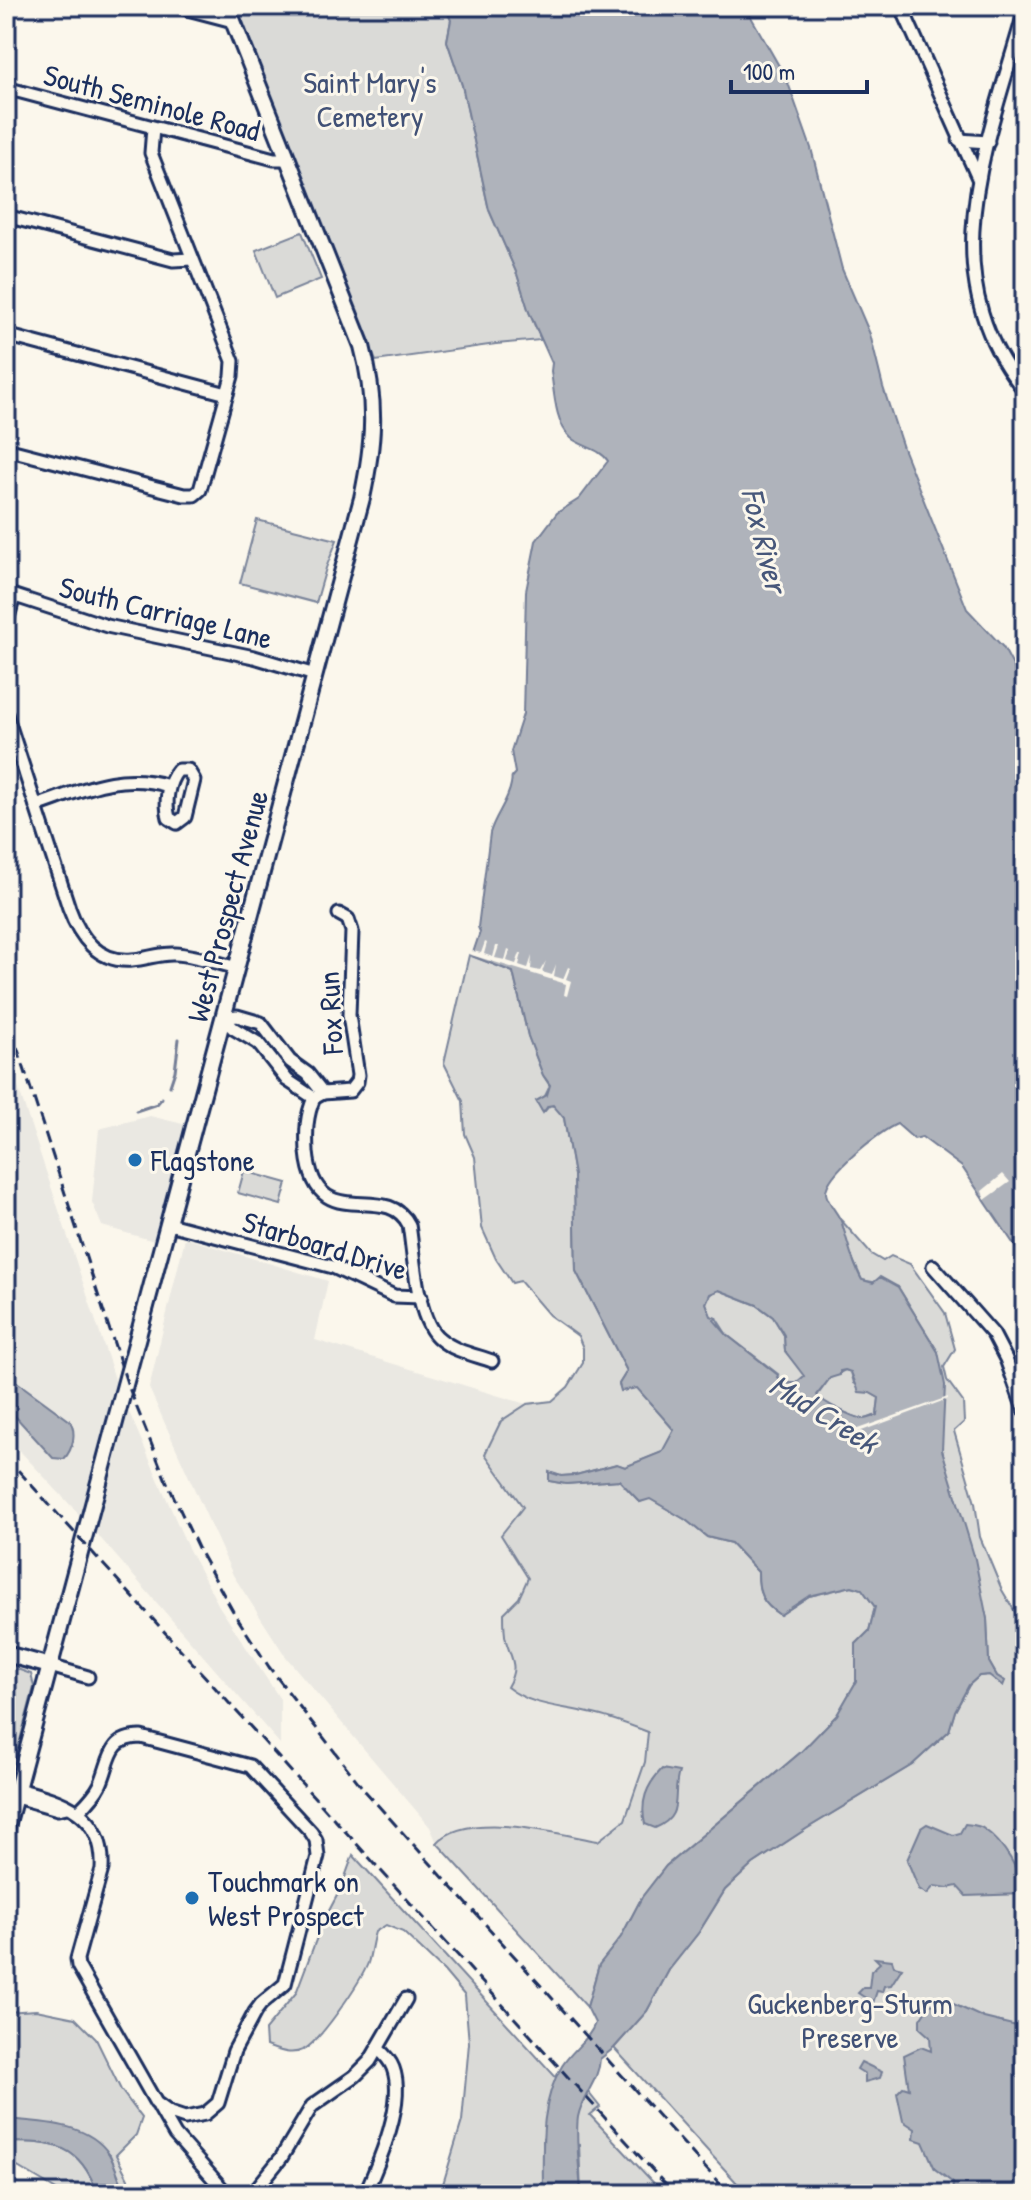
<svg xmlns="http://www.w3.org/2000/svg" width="1031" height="2200" viewBox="0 0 1031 2200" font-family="'Patrick Hand',sans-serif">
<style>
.built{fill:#eae8e2}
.green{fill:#dadad7;stroke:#7a849a;stroke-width:2}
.water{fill:#afb3bb;stroke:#747e96;stroke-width:2;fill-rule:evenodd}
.pier{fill:#fbf7ec}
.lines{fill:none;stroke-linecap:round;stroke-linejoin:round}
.stream{stroke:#747e96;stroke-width:3}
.minor-casing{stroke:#1b2f5e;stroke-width:17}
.major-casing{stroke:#1b2f5e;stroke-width:20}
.minor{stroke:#fbf7ec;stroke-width:11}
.major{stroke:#fbf7ec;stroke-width:14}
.rail{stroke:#1b2f5e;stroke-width:3;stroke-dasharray:12 6;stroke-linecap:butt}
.poi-dot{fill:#1f6fb2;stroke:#fbf7ec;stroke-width:3}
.labels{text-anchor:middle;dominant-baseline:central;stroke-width:6;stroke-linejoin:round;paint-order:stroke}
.park-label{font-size:30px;fill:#415176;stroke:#fbf7ec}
.street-label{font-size:30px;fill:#1b2f5e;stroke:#fbf7ec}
.poi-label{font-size:30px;fill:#1b2f5e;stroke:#fbf7ec;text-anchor:start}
.water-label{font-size:32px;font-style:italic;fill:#47577a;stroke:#fbf7ec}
</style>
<rect width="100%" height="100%" fill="#fbf7ec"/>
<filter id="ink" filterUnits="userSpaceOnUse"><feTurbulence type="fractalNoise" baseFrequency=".0125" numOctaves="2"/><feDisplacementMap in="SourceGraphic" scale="16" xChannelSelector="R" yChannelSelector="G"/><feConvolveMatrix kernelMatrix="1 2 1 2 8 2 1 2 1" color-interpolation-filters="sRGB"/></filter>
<g filter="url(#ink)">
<g class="built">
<path d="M6 1051 116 1382 188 1548 219 1606 280 1699V1744L89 1525 6 1436Z"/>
<path d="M150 1116 187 1125 154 1241 102 1226 92 1202 99 1129Z"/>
<path d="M185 1238 328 1281 315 1340 526 1404 501 1421 485 1454 523 1507 517 1558 528 1578 519 1598 504 1613 505 1639 515 1660 512 1678 555 1707 591 1713 648 1732 645 1762 625 1821 597 1841 499 1824 445 1834 437 1843 430 1827 286 1657 233 1575 149 1388Z"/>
</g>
<g class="green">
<path d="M234 6H445L451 20 447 41 462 85 489 210 517 274 529 312 541 340 496 344 376 361Z"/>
<path d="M302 232 321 279 275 298 256 250Z"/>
<path d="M257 520 337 540 326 568 316 603 240 583Z"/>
<path d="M469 955 513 972 528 1036 543 1075 550 1086 540 1106 542 1111H545L550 1105 557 1107 564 1118 574 1175 576 1271 627 1371 619 1384 622 1391 637 1387 674 1430 663 1452 625 1467 616 1464 576 1475 561 1476 550 1473 549 1481 566 1484 619 1480 640 1502 649 1498 686 1520 707 1537 731 1543 758 1572C758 1594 762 1603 780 1615L809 1596 852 1586 862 1589 875 1607 869 1631 856 1644V1682L837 1715 801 1752 666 1866 642 1897 621 1937 599 1965 587 2007 437 1843C467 1809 558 1834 598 1841L625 1820 645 1762 648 1732C630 1725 609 1717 589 1713 560 1706 531 1706 507 1687 519 1666 512 1661 506 1641 504 1633 504 1622 504 1613L519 1598 528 1578 501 1535 523 1507 485 1454 501 1421 527 1404 552 1401 568 1387 583 1363V1348L578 1336 549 1315 520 1281 512 1283 496 1259 482 1228 475 1157 465 1134 463 1101 444 1063Z"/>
<path d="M244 1171 287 1183 281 1205 238 1193Z"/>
<path d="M841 1220 871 1254 883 1261 891 1256 910 1264 945 1313 955 1349 944 1367 947 1380 963 1402 964 1422 954 1431 975 1503 980 1537 1002 1590 1021 1622H1025V2194H747L614 2048 647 2011 669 1970 699 1932 725 1890 753 1864 806 1829 912 1765 949 1731 955 1711 969 1685 979 1676 989 1675 1005 1681 997 1676 989 1662 987 1619 942 1450 938 1352 898 1287 862 1280 849 1251Z"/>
<path d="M719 1290 757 1305 773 1317 784 1335 785 1351 805 1376 796 1383H787L776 1376 778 1374 727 1335 716 1318 711 1317 706 1303 710 1294Z"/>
<path d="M845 1370 851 1372 854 1383 879 1398 877 1415C875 1416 865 1419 864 1419 854 1418 823 1403 817 1396L830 1378Z"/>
<path d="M6 1665 31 1674 34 1687 6 1794Z"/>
<path d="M353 1855 582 2106 588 2092 600 2107 590 2115 664 2194H581L579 2144 543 2139V2194H440L462 2121 469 2043 465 1996 444 1971 403 1932 386 1925 375 1932C372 1942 371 1953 368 1963 361 1981 320 2042 303 2050 290 2056 278 2050 266 2046L265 2030 296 1993 322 1924 341 1888Z"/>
<path d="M36 2010 75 2018 96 2039 121 2090 142 2118 136 2135 116 2155 136 2194H126L110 2155 40 2123 6 2119V2012Z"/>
<path d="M6 2142C55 2142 79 2143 98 2194H63L6 2160Z"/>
</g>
<g class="water">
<path d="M445 6H739L746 8 787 80 811 148 842 269 870 334 883 387 903 448 967 609 1003 647 1025 688V1261L962 1167 922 1137 914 1139 897 1124C880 1131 825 1174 826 1193 827 1202 837 1212 841 1221 848 1241 851 1261 862 1280L873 1283 880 1277 898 1287 938 1352 945 1385 942 1450 975 1559 987 1619 989 1662 997 1676 1005 1681 1003 1686 989 1675 979 1676 969 1685 955 1711 949 1731 912 1765 806 1829 753 1864 725 1890 699 1932 669 1970 647 2011 614 2048 600 2059C599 2081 582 2095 578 2117 575 2137 580 2173 581 2194H543C543 2152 539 2103 562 2066 572 2050 589 2040 595 2023L587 2007 599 1965 621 1937 642 1897 666 1866 801 1752 837 1715 856 1682V1644L869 1631 875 1607 862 1589 852 1586 809 1596 780 1615C762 1603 758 1594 758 1572L731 1543 707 1537 686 1520 650 1499 640 1502 619 1480 566 1484 549 1481V1472L561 1476 576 1475 617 1464 625 1467 662 1452 674 1430 637 1388 621 1391 619 1384 627 1371 576 1271 574 1175 564 1118 553 1105 548 1106 543 1113 536 1101 547 1095 550 1085 543 1075 528 1036 513 972 472 956 480 932 478 927 490 833C495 815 508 802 511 784 513 774 509 780 515 773L511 751 523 714 526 591 536 541 557 513 579 499 608 461C601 449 582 447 571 438 555 424 554 391 551 371L552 363 529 312 517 274 489 210 462 85 447 41 451 20ZM719 1290 757 1305 773 1317 784 1335 785 1351 804 1376 796 1383H787L777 1377 778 1375 727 1335 714 1320 716 1318 711 1316 706 1303 710 1294ZM845 1370 851 1372 859 1392 870 1393 879 1398 877 1415C875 1416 866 1419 864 1419 854 1418 823 1403 817 1395L830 1378 840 1375V1371Z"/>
<path d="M6 1374 70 1421C77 1433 73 1449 64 1459L53 1458 6 1406Z"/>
<path d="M6 1681C20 1691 18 1702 13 1717L6 1721Z"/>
<path d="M662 1769 679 1772C671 1796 685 1816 655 1828L645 1824C640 1802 646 1786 662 1769Z"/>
<path d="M927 1824 953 1835 960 1833 965 1824C971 1825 979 1825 984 1829 1003 1842 1022 1872 1023 1894L966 1896 957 1886 948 1888 934 1886 927 1894 919 1889 907 1860 921 1828Z"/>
<path d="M875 1958 892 1960 894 1966 902 1968 891 1985 884 1986 882 1992 877 1991 873 2003 858 1993 863 1988H869L871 1971 880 1963Z"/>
<path d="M949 2002 984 2018 1025 2028V2194H952L953 2183 935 2169 923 2142 914 2139 915 2129 903 2121 897 2093 903 2087 909 2089 904 2055 921 2047 931 2051 930 2037 920 2028V2019L929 2005Z"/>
<path d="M861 2062 882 2072 880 2078 865 2082V2074L857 2069Z"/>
<path d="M6 2119C40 2122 88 2122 109 2154 116 2166 119 2182 126 2194H98C79 2143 55 2142 6 2142Z"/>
</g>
<g class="pier">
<path d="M485 942 487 943 484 954 493 957 496 946H499L495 958 505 960 508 949 510 950 507 961 516 964 520 953H522L519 965 528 968 532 956 531 969 540 971 546 961 542 972 552 975 556 964 554 976 563 979 568 967 570 968 566 979 571 981 567 996 564 995 566 984 468 954 473 951 481 953Z"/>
<path d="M1003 1174 1010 1182 985 1200 982 1191Z"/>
<path d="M948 1397V1399L848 1436 845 1428 847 1427 849 1432Z"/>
</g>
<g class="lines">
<g class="stream">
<path d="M170 1086 175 1071 179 1039"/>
<path d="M136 1111 157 1104 162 1098"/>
</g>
<defs>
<g id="minor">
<path d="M176 6 233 21"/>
<path d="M901 6 978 178"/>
<path d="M1025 10C990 137 927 275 1025 391"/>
<path d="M6 88 274 159H287"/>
<path d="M959 140 988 142"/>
<path d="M6 216 173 260 192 259"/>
<path d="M6 335 227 394"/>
<path d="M6 449 184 495H194L200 490 232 376 233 361 151 153 153 128"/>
<path d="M6 593 107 626 254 657 315 675"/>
<path d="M6 625 14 596"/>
<path d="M6 714 69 908C79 936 98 963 132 960 147 959 160 953 175 954 196 955 217 963 237 968"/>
<path d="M178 770H188L194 780 185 817 177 823 169 818C165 803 167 783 178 770Z"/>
<path d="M36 806C83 790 119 771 169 786"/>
<path d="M339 914 348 919 352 931 349 1015 358 1075 357 1082 350 1091 323 1093 314 1098C306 1116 306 1132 307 1152 315 1238 386 1178 409 1225 414 1254 416 1321 440 1339 454 1351 475 1355 492 1361"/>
<path d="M223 1018 237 1016 261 1023 290 1061 308 1074 323 1093"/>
<path d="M223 1018 233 1028 258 1043 287 1080 314 1098"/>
<path d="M169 1224 333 1267 394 1296 421 1297"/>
<path d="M933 1266 993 1334 1006 1359 1025 1412"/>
<path d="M50 1666 88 1677"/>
<path d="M18 1789C62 1801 105 1812 102 1869L77 1959 78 1966 156 2103 170 2113 185 2118 205 2114 218 2103 234 2051 255 2012 261 2004 285 1984 318 1856 316 1840 311 1832 250 1766 141 1737C107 1737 111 1762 100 1785 95 1795 87 1803 80 1810"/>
<path d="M16 1797 58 1809 67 1807"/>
<path d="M159 2107 175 2135 227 2194"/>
<path d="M252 2194 281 2158 312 2106 355 2076 370 2061 406 1999"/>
<path d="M365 2194C379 2162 406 2102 393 2068 390 2060 384 2054 378 2049"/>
</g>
<g id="major">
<path d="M6 1654 50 1666"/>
<path d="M6 1830 362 498C374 442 377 403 362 346L227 6"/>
</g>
</defs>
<use href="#minor" class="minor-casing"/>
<use href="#major" class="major-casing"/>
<use href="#minor" class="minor"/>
<use href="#major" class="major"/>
<g class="rail">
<path d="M6 1013 127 1383 165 1478 201 1554 234 1613 269 1667 365 1791 729 2194"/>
<path d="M6 1457 674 2194"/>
</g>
</g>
</g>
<g class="poi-dot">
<circle cx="135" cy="1160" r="8"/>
<circle cx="192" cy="1898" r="8"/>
</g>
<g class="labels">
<g class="park-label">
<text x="370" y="82">Saint Mary's<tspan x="370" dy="34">Cemetery</tspan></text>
<text x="850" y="2003">Guckenberg-Sturm<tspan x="850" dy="34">Preserve</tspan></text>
</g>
<g class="street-label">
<text transform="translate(152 102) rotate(15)">South Seminole Road</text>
<text transform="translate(166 612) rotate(14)">South Carriage Lane</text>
<text transform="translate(227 906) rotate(-75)">West Prospect Avenue</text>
<text transform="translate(330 1013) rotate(-93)">Fox Run</text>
<text transform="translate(325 1245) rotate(17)">Starboard Drive</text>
</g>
<g class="poi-label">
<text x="151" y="1160">Flagstone</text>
<text x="208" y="1881">Touchmark on<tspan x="208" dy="34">West Prospect</tspan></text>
</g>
<g class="water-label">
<text transform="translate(765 540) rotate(76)">Fox River</text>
<text transform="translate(824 1413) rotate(32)">Mud Creek</text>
</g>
</g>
<rect width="1031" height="2200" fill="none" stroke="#fbf7ec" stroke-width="32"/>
<rect x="16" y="16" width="999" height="2168" fill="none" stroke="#1b2f5e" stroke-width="3" filter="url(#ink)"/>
<path d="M731 80v12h136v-12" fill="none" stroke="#1b2f5e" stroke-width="4"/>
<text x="743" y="80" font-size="24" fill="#1b2f5e" stroke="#fbf7ec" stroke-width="6" paint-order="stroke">100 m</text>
</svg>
